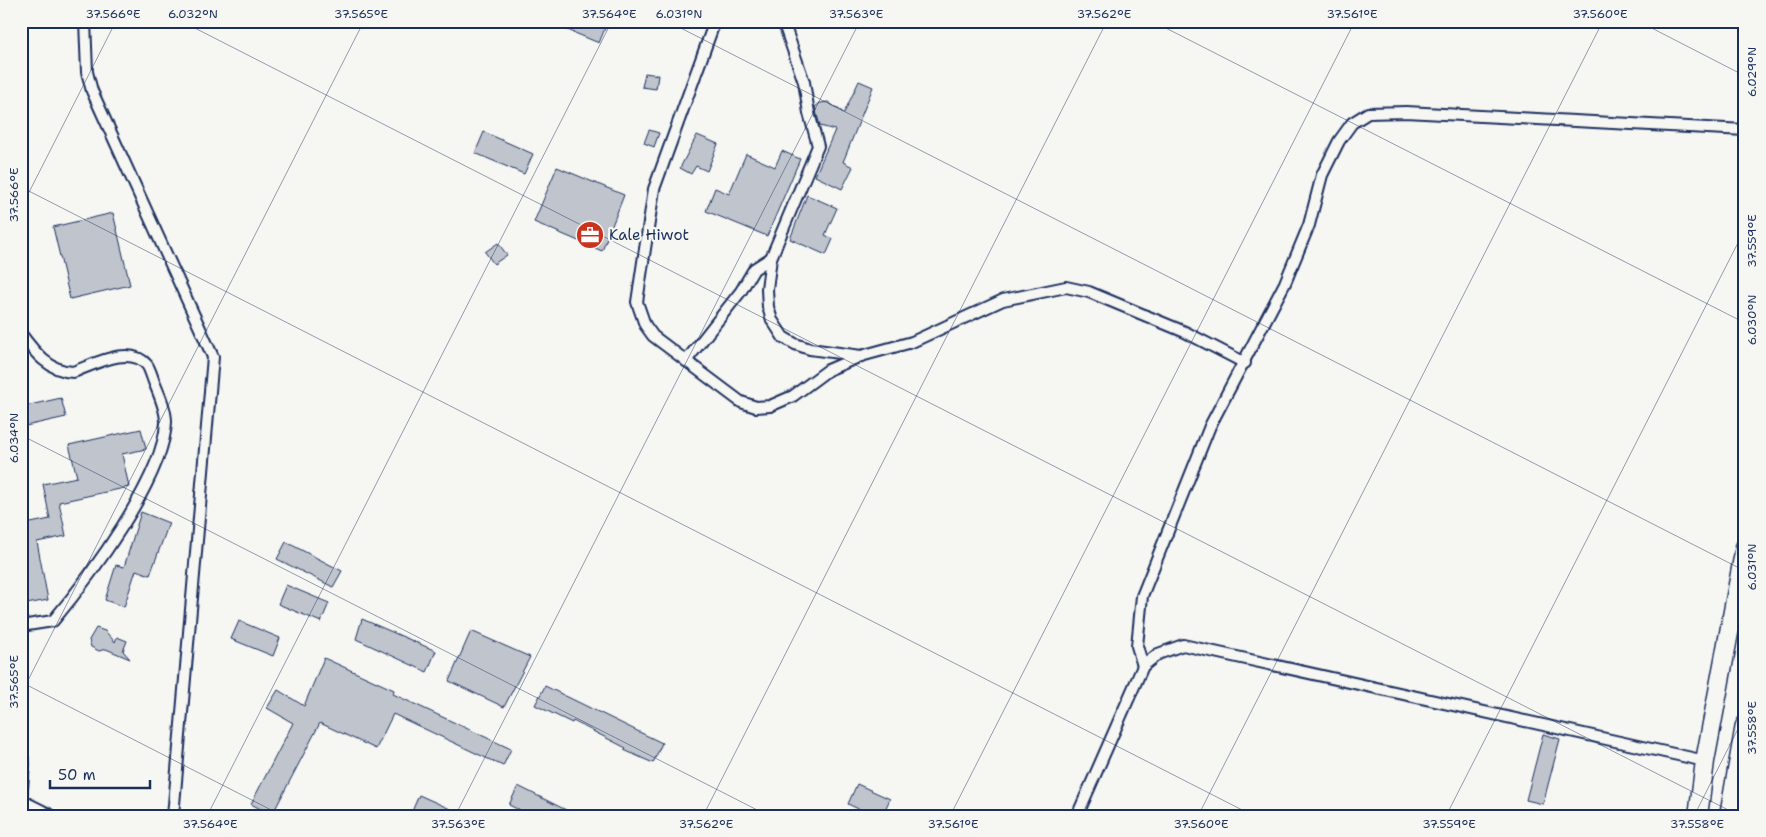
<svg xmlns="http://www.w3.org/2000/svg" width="1766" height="837" viewBox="0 0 1766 837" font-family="'Shantell Sans',sans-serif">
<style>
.building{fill:#c0c4cd;stroke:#1b2f5e}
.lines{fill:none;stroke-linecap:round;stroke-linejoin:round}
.minor-casing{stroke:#1b2f5e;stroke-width:14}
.secondary-casing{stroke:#1b2f5e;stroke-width:19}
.trunk-casing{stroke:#1b2f5e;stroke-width:21}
.minor{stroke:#f6f6f2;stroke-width:10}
.secondary{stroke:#f6f6f2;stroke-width:15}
.trunk{stroke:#f6f6f2;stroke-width:18}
.ticks{fill:none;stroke:#1b2f5e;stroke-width:1;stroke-opacity:0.45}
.labels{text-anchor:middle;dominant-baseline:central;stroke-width:4.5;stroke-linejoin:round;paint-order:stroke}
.poi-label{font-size:15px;fill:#1b2f5e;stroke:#f6f6f2;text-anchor:start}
.neatline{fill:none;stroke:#1b2f5e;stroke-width:2}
.ticks-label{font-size:12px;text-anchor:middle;fill:#1b2f5e}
</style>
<rect width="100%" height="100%" fill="#f6f6f2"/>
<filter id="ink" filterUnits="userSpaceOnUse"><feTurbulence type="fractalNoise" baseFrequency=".02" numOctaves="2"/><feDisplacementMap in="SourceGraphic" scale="10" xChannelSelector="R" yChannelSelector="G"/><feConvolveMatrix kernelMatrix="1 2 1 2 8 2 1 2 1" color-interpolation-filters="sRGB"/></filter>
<g filter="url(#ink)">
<g class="building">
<path d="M546 21H608L599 43Z"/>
<path d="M645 73 658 75 656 89 642 87Z"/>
<path d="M859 81 873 87 843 162 853 167 842 189 815 176 835 130 820 126 815 107 820 103 828 102 844 113Z"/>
<path d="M649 130 659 133 654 147 644 143Z"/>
<path d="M484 132 533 154 524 174 475 153Z"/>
<path d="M697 135 718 144 707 171 696 166 691 174 680 168Z"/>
<path d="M782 151 800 159 767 236 706 211 715 188 729 194 746 154 775 167Z"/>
<path d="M557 167 624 195 602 251 534 222Z"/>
<path d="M807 195 837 208 825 235 833 239 826 255 790 239Z"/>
<path d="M113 213 130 285 70 299 53 227Z"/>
<path d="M498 243 507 255 494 264 485 252Z"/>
<path d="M61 398 66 417 21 427V407Z"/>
<path d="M141 429 146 449 122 454 129 487 59 502 66 536 37 542 48 600 21 605V586L26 585 21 558V525L50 519 43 484 77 477 69 445Z"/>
<path d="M141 512 169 523 150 575 136 570 124 607 105 600 116 565 124 567Z"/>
<path d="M286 542 342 571 333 587 277 559Z"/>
<path d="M286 585 329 603 321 622 278 604Z"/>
<path d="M362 619 436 651 427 672 356 639Z"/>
<path d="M239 621 280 638 273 656 231 639Z"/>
<path d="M96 628 105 631 115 642 117 637 127 641 123 651 130 659 106 649 99 651 91 647 89 640Z"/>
<path d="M471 631 530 657 504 707 449 681Z"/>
<path d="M324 658 394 690 393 694 511 749 503 766 393 714 376 749 320 723 272 815 251 804 293 723 267 708 278 690 304 706Z"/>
<path d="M545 686 662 743 653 763 624 750 626 748 573 721 572 723 535 705Z"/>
<path d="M1543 734 1560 739 1543 804 1526 800Z"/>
<path d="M857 784 890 799 882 816H873L848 804Z"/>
<path d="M518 786 578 816H531L509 805Z"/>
<path d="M419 795 466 816H410Z"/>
</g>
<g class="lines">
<defs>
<g id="minor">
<path d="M85 21 87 72 92 91 213 357 173 816"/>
<path d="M715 21 654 189 637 302 645 325 653 336 741 402 756 407 770 406 793 396 828 370 861 356 912 342 1003 300 1066 287 1089 292 1185 332 1245 363"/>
<path d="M783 21 804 82 809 113 818 146 771 258 767 289 768 307 772 320 783 337 795 344 810 349 861 356"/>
<path d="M21 334C35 353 49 371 73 372 93 365 130 344 147 365 150 369 152 377 154 382 159 394 166 409 166 422 164 478 89 578 53 621L21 626"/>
<path d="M686 361 741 291 754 269 771 258"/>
<path d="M1143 666 1137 646 1142 596 1210 426 1285 283 1309 225 1322 175 1339 141 1352 123 1368 113 1406 112 1745 130"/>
<path d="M21 753 24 763 21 802"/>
<path d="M1077 816 1143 666 1158 654 1183 645 1705 761"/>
</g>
<path id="secondary" d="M21 803 47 816"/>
<g id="trunk">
<path d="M1698 816 1705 761 1745 547"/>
<path d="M1729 816 1745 725"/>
</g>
</defs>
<use href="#minor" class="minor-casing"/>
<use href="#secondary" class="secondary-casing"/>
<use href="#trunk" class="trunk-casing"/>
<use href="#minor" class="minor"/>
<use href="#secondary" class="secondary"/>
<use href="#trunk" class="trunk"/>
</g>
</g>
<path class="ticks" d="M181 21 1740 816M667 21 1745 571M1152 21 1745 323M1638 21 1745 76M21 187 1254 816M21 208 116 21M21 435 769 816M21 682 283 816M21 694 364 21M207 816 612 21M455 816 860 21M703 816 1107 21M950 816 1355 21M1198 816 1603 21M1446 816 1745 229M1694 816 1745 715"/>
<defs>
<symbol id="office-disc" viewBox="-11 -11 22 22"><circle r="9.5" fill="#c8321e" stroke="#f6f6f2"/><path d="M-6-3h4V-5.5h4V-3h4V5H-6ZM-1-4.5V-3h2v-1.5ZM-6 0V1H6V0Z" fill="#fff"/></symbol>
</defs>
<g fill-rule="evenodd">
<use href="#office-disc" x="574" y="219" width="32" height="32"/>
</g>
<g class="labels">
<g class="poi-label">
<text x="609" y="235">Kale Hiwot</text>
</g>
</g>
<rect width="1766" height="837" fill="none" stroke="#f6f6f2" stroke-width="55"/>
<path d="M50 780v8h100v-8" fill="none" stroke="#1b2f5e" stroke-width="2.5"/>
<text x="58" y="780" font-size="15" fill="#1b2f5e" stroke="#f6f6f2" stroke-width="4" paint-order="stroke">50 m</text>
<rect x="28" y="28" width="1710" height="782" class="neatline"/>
<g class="ticks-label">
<text x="113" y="18">37.566°E</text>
<text x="193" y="18">6.032°N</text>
<text x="361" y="18">37.565°E</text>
<text x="609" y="18">37.564°E</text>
<text x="679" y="18">6.031°N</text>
<text x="856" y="18">37.563°E</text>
<text x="1104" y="18">37.562°E</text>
<text x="1352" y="18">37.561°E</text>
<text x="1600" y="18">37.560°E</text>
<text transform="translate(1752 72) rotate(-90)" y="4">6.029°N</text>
<text transform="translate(14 195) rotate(-90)" y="4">37.566°E</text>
<text transform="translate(1752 241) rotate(-90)" y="4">37.559°E</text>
<text transform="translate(1752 320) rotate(-90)" y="4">6.030°N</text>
<text transform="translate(14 438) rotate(-90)" y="4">6.034°N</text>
<text transform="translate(1752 567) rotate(-90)" y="4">6.031°N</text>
<text transform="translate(14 682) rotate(-90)" y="4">37.565°E</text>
<text transform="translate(1752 728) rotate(-90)" y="4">37.558°E</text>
<text x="210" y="828">37.564°E</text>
<text x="458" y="828">37.563°E</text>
<text x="706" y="828">37.562°E</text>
<text x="953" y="828">37.561°E</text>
<text x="1201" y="828">37.560°E</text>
<text x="1449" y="828">37.559°E</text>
<text x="1697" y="828">37.558°E</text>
</g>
</svg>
